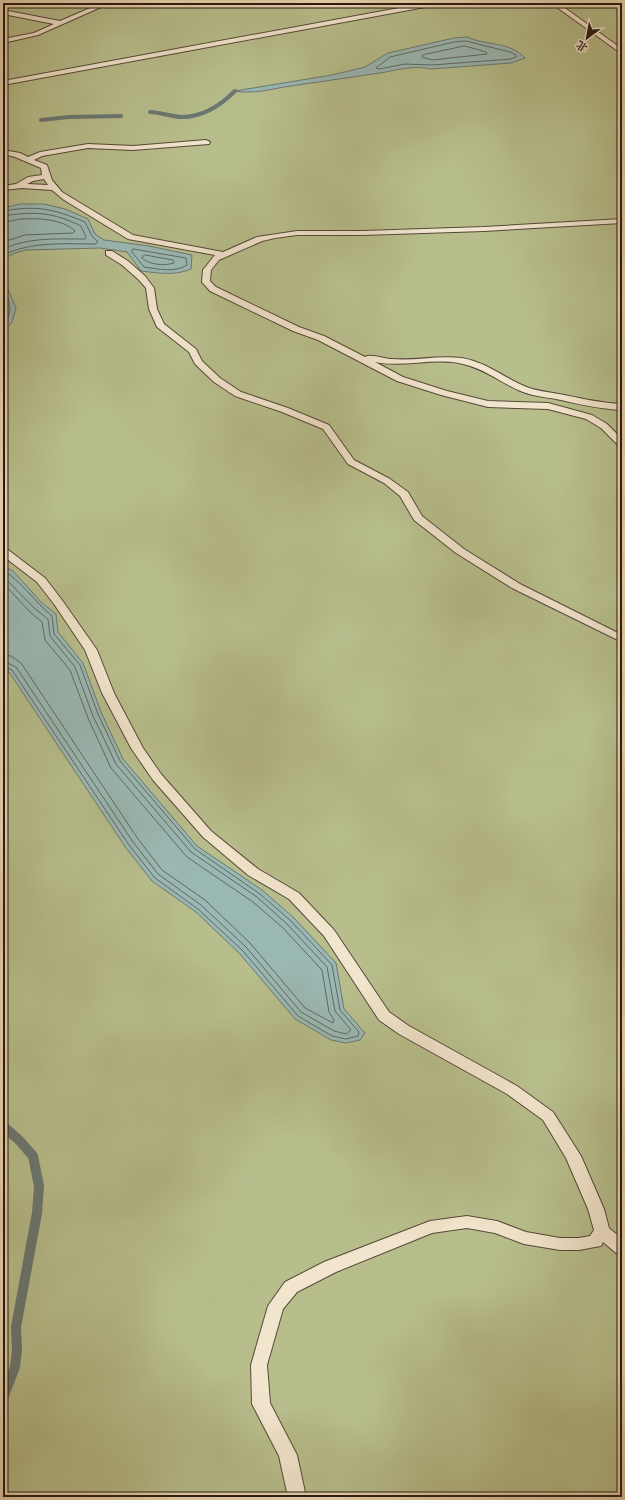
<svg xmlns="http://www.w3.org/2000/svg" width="625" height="1500" viewBox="0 0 625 1500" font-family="'IM FELL Great Primer','Noto Serif SC',serif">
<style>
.green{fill:#b7be8c;stroke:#6e6b4f}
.water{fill:#9ab8b3;stroke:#6b7873}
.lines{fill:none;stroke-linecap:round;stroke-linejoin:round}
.shore{stroke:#5f6862;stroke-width:1}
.stream-far1{stroke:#6b7873;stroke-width:4}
.stream{stroke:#6b7873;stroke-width:10}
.service-casing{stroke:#56483a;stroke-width:2}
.service{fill:#f2e5cd;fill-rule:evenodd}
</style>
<rect width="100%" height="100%" fill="#ebd7b2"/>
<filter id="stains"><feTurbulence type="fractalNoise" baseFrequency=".005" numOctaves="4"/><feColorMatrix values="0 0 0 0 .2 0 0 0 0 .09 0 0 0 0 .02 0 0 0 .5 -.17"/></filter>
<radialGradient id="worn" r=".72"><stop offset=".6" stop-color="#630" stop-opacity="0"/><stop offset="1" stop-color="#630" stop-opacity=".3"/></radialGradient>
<rect class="green" x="3" y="3" width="619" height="1494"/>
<g class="water">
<path d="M467 37C487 46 509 41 525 58L511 63 431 69C413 65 398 70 380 73 348 78 316 82 284 87 268 90 251 94 235 91L332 75 365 67 388 53 454 38Z"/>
<path d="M20 204H44L65 209 88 219 95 234 104 240 149 246 192 255 191 269C175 276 158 273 141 271L127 252 100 248 26 250 15 253 3 259V208Z"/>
<path d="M3 278 16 308 12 322 3 333Z"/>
<path d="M3 566 13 571 41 602 56 614 58 632 83 663 101 712 123 759 197 846 262 890 294 918 336 963 344 1009 365 1033 360 1040 346 1043 331 1040 295 1019 240 954 196 912 152 881 126 848 9 672 3 669Z"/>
</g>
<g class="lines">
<g class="shore">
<path d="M466 41 510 52 516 55V57L511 59 432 65 405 64 379 69 376 68 390 57 454 42Z"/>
<path d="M465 46 486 52 487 54 432 60 422 57 423 55Z"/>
<path d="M3 211C37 205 54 209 85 222L92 236 98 242 96 244C64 244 33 241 3 255"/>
<path d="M3 216C35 211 52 212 81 226L86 237 85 239C57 239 29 237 3 249"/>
<path d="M3 222C10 222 16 219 22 219 39 218 62 219 75 231L73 233 25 235 3 242"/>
<path d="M133 249 186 258 187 265C174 273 159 269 144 267L132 252Z"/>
<path d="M145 255 173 260 174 263C165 266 149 265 142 258Z"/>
<path d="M3 286C10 301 14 312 3 326"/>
<path d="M3 570C20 580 36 603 52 616L54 634 80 665 98 714 120 761 195 849 260 894 291 921 332 965 340 1010 359 1032 358 1036 346 1039 332 1036 298 1016 243 951 198 909 155 878 129 845 12 670 3 666"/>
<path d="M3 576 34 608 48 619 50 636 75 667 93 716 116 764 191 852 257 897 287 924 327 967 335 1011 351 1030 346 1034 334 1031 301 1012 246 947 201 905 158 874 133 842 16 667 3 661"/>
<path d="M3 583 30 612 42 622 45 640 70 670 88 718 111 768 187 857 253 902 283 928 322 970 329 1012 334 1020 333 1023 305 1008 250 943 205 900 162 870 138 839 21 663 11 656 3 655"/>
</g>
<g class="stream-far1">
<path d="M150 112C161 112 171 117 182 117 202 117 221 105 235 91"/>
<path d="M41 120 69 117 121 116"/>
</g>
<path class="stream" d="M3 1126 19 1140 33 1156 39 1186 37 1213 16 1327 17 1350 15 1367 3 1398"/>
<defs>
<g id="service">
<path d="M102 3H110L38 35 3 43V39L34 33 54 24 3 14V10L60 21Z"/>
<path d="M426 3H439L436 5 3 85V81Z"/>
<path d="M551 3H558L622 49V54Z"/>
<path d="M206 140 210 142 209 144 133 150 88 148 42 156 34 160 47 165 52 180 62 192 133 235 223 252 257 237 297 231H363L484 227 622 219V223L484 231 363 235H297L275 238 262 241 219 260 211 270 210 281 216 287 299 327 324 336 365 357C371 353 384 359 392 359 415 361 438 355 462 358 489 363 505 379 529 388 538 391 549 392 559 394 580 398 600 403 622 404V410C600 409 578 404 556 399 545 397 533 396 523 392 502 384 486 369 463 364 434 357 404 368 375 362L403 377 447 391 488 401 548 403 592 415 607 424 622 439V447L619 446 601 428 586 419 548 409 488 407 441 395 397 381 318 340 293 331 210 291 202 282 203 270 215 255 128 239 64 200 52 190 22 188 3 190V186L16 184 28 177 42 175 41 168 15 157 3 154V150L20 153 28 157 40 152 88 144 133 146ZM44 179 48 185 27 184 33 181Z"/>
<path d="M106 251H112L128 261 145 276 154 288 157 309 164 324 196 349 202 361 220 378 241 392 288 408 329 425 354 460 390 479 408 492 422 516 464 549 520 584 622 635V642L512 588 456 553 414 520 400 496 384 483 348 464 323 429 282 412 235 396 214 382 195 364 189 352 157 327 149 309 146 288 139 280 122 265 106 255Z"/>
<path d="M3 548 7 549 45 578 62 600 97 650 114 693 143 748 161 774 211 831 258 869 299 893 334 930 389 1012 409 1026 517 1086 553 1112 581 1156 604 1209 609 1228 622 1239V1254L616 1253 603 1242 601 1246 595 1247 579 1250H560L524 1244 495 1233 467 1228 432 1233 336 1272 297 1292 283 1309 267 1365 270 1403 297 1455 306 1497H288L279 1456 252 1404 251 1365 268 1306 285 1282 324 1262 430 1221 467 1216 497 1221 526 1232 560 1238H579L590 1236 594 1230 588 1209 566 1158 543 1120 507 1094 399 1034 379 1020 324 936 289 899 248 875 203 837 153 780 131 748 102 693 85 650 54 604 37 582 3 556Z"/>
</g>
</defs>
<use href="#service" class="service-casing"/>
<use href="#service" class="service"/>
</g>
<rect width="625" height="1500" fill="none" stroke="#ebd7b2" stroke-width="16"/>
<rect x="4" y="4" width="617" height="1492" fill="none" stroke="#241812" stroke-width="2"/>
<rect x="8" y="8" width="609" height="1484" fill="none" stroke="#241812"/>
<g transform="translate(587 38) rotate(212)" stroke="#f2e5cd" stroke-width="3" paint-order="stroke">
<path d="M0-3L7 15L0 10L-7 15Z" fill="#241812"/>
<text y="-6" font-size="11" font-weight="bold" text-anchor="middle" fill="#241812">北</text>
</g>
<rect width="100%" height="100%" filter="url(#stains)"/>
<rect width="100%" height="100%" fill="url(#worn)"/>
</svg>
